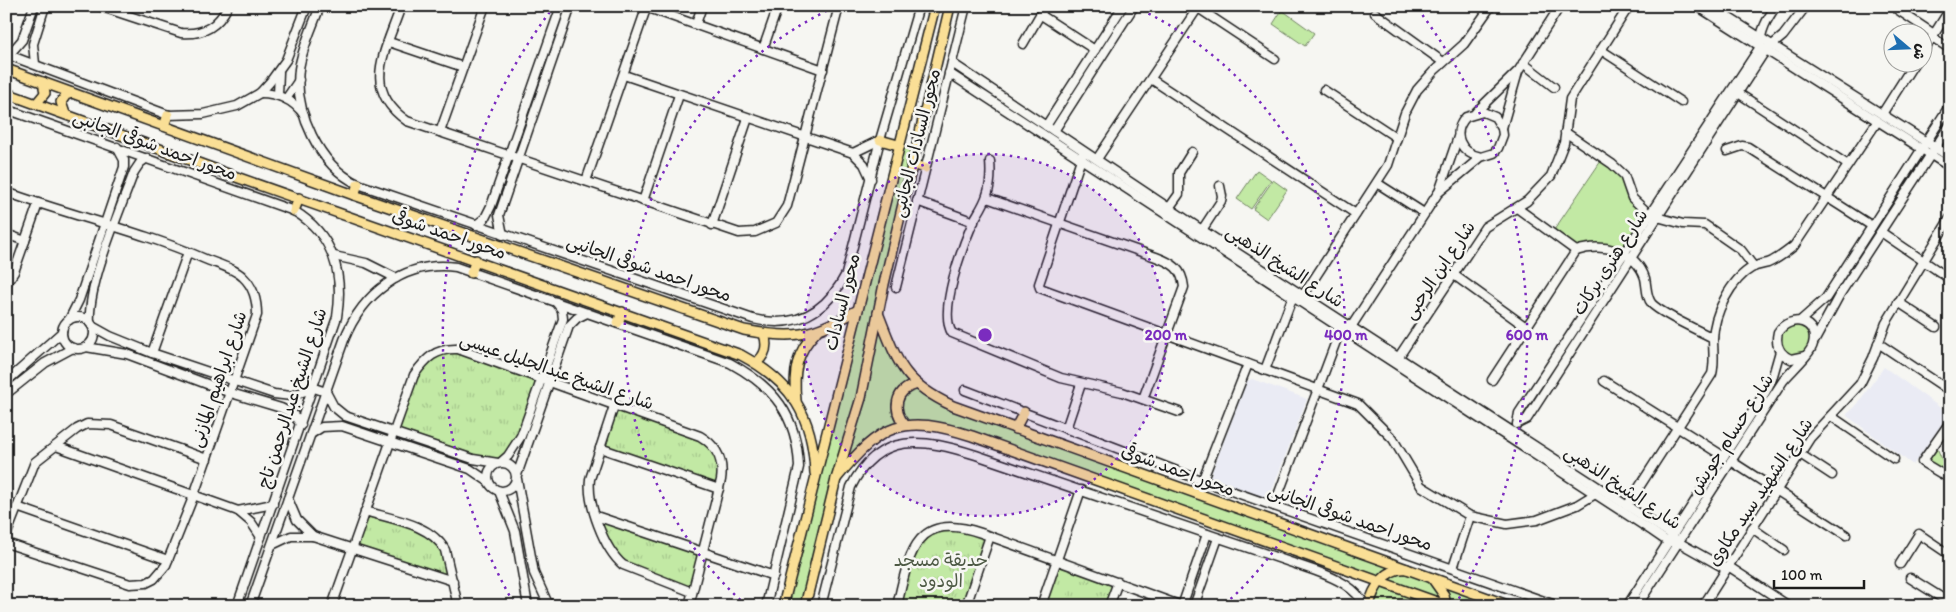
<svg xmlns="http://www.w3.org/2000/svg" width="1956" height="612" viewBox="0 0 1956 612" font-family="Itim,'Playpen Sans Arabic',sans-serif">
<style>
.built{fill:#eaebf4}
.grass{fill:#c2e9a4;stroke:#6f8260}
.park{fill:url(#park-tufts);stroke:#6f8260}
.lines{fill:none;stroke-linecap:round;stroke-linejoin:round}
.minor-casing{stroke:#1c1c1c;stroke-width:11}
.major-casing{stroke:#1c1c1c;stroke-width:12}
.minor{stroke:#f6f6f2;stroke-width:8}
.major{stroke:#fadf96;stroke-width:9}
.ring{fill:none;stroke:#7b2cbf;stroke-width:2.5;stroke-dasharray:2.5 5}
.labels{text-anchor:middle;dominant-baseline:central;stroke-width:5;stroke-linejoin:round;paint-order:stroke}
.street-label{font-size:18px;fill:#1c1c1c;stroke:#f6f6f2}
.park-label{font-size:18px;fill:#4e5a45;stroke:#f6f6f2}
.centre{fill:#7b2cbf;stroke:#f6f6f2;stroke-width:2.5}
.ring-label{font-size:15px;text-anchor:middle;font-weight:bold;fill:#7b2cbf;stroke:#f6f6f2;stroke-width:5;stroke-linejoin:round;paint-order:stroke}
</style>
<defs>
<pattern id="park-tufts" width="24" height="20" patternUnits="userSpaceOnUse" patternTransform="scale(1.25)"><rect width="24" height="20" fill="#c2e9a4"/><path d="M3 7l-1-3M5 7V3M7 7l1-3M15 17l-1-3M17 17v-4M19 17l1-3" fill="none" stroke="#a6c78d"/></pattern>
</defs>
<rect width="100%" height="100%" fill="#f6f6f2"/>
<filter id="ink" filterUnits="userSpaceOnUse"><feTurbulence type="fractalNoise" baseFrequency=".02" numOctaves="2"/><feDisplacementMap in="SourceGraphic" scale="10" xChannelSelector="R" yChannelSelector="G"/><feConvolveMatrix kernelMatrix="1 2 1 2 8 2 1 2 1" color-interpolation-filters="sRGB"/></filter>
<g filter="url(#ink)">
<g class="built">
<path d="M1884 367 1949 414 1913 465 1847 416V414L1855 407Z"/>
<path d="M1252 379 1307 399 1268 501 1209 480 1247 381Z"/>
</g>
<g class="grass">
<path d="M1282 10 1314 33 1305 46 1273 24Z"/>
<path d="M898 145 915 148 878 313 895 355 930 394 1510 606H1369L1380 582 939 427 886 432 836 479 805 606H783Z"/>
<path d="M1603 158 1612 164 1650 215 1625 254 1619 252 1576 251 1552 233Z"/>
<path d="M1257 170 1271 180 1251 209 1237 199Z"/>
<path d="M1273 180 1287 190 1267 219 1253 209Z"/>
<path d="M1806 324 1814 342 1798 359 1780 351 1782 326Z"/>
<path d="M1935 443 1949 476 1922 462Z"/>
</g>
<g class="park">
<path d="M450 349 541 380 521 436 498 463 393 432 420 366Z"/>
<path d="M615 406 700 436 719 454V489L600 448Z"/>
<path d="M365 511 426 531 441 542 453 581 352 548Z"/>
<path d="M596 516 703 552 692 592 631 569 607 545Z"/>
<path d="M941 527 990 536 966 606H897L919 541Z"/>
<path d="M1057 560 1118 582 1109 606H1041Z"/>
</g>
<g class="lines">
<defs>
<g id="minor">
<path d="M99 6 181 33C204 35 218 26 228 6"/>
<path d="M320 6C313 26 302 48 299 69 294 111 319 166 358 184L753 319C795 329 826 313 846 274L880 140 919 6"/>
<path d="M401 6C386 51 360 88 407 121L739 233 755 232 776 223 787 206 839 6"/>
<path d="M643 6 823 70"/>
<path d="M1195 6 1275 59"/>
<path d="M1697 6 1950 167"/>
<path d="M1710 6 1950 157"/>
<path d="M1776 6C1767 19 1760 31 1760 47L1519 413 1517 424 1527 419 1765 51 1783 36 1806 6"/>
<path d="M1892 6 1934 34"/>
<path d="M1375 13 1443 62"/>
<path d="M1041 15 1095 50"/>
<path d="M696 24 702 6"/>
<path d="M1932 37 1950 49"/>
<path d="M389 42 463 67"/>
<path d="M1023 44 1045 6"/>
<path d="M763 49 778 6"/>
<path d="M1601 50 1681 102"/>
<path d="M1924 50 1950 9"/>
<path d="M6 54 168 115 203 114 237 106 260 93 270 82 286 60 307 6"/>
<path d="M9 55 22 40 34 6"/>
<path d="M952 63 1202 230 1672 535 1678 542 1726 569"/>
<path d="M1523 63 1554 87"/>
<path d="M35 64 33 44 45 6"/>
<path d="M949 73 1652 531 1668 542H1678"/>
<path d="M624 75 853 153 864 164 871 179"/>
<path d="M1151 79 1356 214"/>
<path d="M1324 90 1397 138"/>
<path d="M1735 91 1848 165"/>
<path d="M260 93C277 93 294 100 304 115"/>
<path d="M278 95 279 72"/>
<path d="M286 99 299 80"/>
<path d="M6 109 294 211C333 234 344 273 337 317L237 606"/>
<path d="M1476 112 1519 70 1560 6"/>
<path d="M1882 114 1915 62"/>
<path d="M1046 126 1123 6"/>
<path d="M1502 128 1518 72"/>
<path d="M1054 131 1134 6"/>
<path d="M440 132 485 6"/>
<path d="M1565 132 1612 164 1624 175 1632 198 1650 215 1683 224 1705 225 1741 250 1754 267"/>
<path d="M1727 151 1742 146 1748 147 1872 226"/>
<path d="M853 153 880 140"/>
<path d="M1083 153 1039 284 1040 288 1358 404 1393 439 1421 486 1470 516 1507 524 1537 520 1577 505 1595 494"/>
<path d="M1097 159 1199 6"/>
<path d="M990 161C991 173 991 184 987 195 984 205 978 213 973 222 963 245 938 311 952 333L1061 378 1122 392 1179 412"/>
<path d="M586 181 647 6"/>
<path d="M1377 183 1424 213"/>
<path d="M6 192C72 216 141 231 205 259 217 264 234 268 243 277 254 287 257 301 257 315L194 495 166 565 154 579 146 583 130 584 6 543"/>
<path d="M1439 192 1458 137"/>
<path d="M987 198 1156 257C1172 263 1182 268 1184 287L1143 399"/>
<path d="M643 201 679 95"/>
<path d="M917 201 974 222"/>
<path d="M1169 208 1179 194V173L1192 152"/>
<path d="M1517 208 1576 251C1601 243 1635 249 1645 278 1647 287 1646 297 1652 304 1663 315 1698 330 1713 338"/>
<path d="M476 225 485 218 491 206 561 6"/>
<path d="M712 225 748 118"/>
<path d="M1202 230 1221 201 1222 196 1220 186"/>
<path d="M1881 232 1950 279"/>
<path d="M6 234 25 241"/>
<path d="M503 235 499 215 571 6"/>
<path d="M334 256 366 263 396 278"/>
<path d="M1454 275 1526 327"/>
<path d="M6 284 14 272 38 204"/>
<path d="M896 287 966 6"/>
<path d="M1303 296 1388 165 1405 113 1417 90 1434 71 1464 44 1491 6"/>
<path d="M1898 302 1936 327"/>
<circle cx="78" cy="333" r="16"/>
<path d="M69 320 79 300 124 167V160L117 147"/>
<path d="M1800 321 1826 298 1950 105"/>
<path d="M90 323C87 284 120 211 134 172L140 163 147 158"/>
<path d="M92 326 110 336 152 353 274 394 291 396 314 388 326 392 334 407 345 416 473 459 498 463"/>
<path d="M1351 327 1438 193 1481 157 1494 153 1498 148 1503 135 1502 128 1495 117 1483 112 1466 117C1451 133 1460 153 1481 157"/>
<path d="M1815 340 1840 294 1950 125"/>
<path d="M1878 343 1950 391"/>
<path d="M86 347 127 354 231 393 281 408 293 414 301 425"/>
<path d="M152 353 188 252"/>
<path d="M1398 358 1485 227 1527 201 1551 176 1564 143 1570 99 1629 6"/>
<path d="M1265 370 1294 293"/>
<path d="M1492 380 1576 251"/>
<path d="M1604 381 1723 456"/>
<path d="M6 382 62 332"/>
<path d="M965 390 1203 481 1558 606"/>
<path d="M6 394 45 363 73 348"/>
<path d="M614 406 590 479C587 504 604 549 623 565L692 592"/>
<path d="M1831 416 1894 459"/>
<path d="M1066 429 1081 384"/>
<path d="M311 434 322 427 342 426 470 469 489 482"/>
<path d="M56 446 238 511 251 522 261 537"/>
<path d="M600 448 719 489"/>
<path d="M1800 454 1832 475"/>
<path d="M1731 461 1846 535"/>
<circle cx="502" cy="477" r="14"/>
<path d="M500 463 508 456 521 436 563 319 562 310 556 302"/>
<path d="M517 475 569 326 577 318 587 313"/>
<path d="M1947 477 1922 462 1950 422"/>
<path d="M517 479 534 573 549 606"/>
<path d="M499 491 515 531 528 606"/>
<path d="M1197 494 1248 364"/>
<path d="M288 499 297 520 313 536"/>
<path d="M1274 506 1341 328"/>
<path d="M1627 506 1712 374C1715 362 1713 351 1713 339 1714 314 1730 280 1753 267 1758 265 1763 264 1768 263 1778 259 1786 252 1794 246L1877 122"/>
<path d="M17 507 168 560"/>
<path d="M238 511 273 504"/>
<path d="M365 511C391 519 431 524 445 550L458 606"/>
<path d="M596 516 774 576"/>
<path d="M1752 528 1784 550"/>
<path d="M6 536 35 462 77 429 87 424 111 425 207 459"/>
<path d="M272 545 291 536H313L453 581"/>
<path d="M1900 564 1919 534 1950 555"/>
<path d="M1728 566 1789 606"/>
<path d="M1453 568 1470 516"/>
<path d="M1910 578 1950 603"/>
<path d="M250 606 344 340C362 294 404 260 456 267L730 363C774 387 797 415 799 467L766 606"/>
<path d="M332 606 414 375C426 358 436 348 458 349L700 436C717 446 724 460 721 480L689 606"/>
<path d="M821 606 851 487C879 430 925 439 976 455L1316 571C1335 578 1356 587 1365 606"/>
<path d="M897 606C909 554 915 510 981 533L1182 606"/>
<path d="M966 606 990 536"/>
<path d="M1041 606 1081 490"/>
<path d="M1109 606 1118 582"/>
<path d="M1182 606 1207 534"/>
<path d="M1194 606 1218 538"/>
<path d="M1627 606 1766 391 1772 379 1780 351"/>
<path d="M1637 606 1783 381C1790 372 1811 354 1813 344 1819 321 1791 313 1778 332 1775 345 1779 354 1791 359L1805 356"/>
<path d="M1703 606 1810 438 1860 384 1873 358 1886 323 1950 218"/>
</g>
<g id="major">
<path d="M6 69 354 195 744 330C795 340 812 336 856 311"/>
<path d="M6 93 239 178 741 355C792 382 813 416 815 473"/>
<path d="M36 104 45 93 43 82"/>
<path d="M65 114 61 102 66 95 72 93"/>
<path d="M164 126 168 115"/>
<path d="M880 140 898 145"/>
<path d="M911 164 925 168"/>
<path d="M354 195 358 184"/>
<path d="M294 211 299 198"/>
<path d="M471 273 476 260"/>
<path d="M878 313C898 363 902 382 953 406L1510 606"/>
<path d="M618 323 622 312"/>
<path d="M756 363C766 355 768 346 764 334"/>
<path d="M796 400C793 373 796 352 816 332"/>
<path d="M905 425C892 410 895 390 915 385"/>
<path d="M1015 429 1024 412"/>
<path d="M836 479C881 423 903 414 972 436L1448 606"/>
<path d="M1432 578 1444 595 1446 606"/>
<path d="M783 606 935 6"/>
<path d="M805 606 836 479 861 398 884 284 950 6"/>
<path d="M1369 606C1373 588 1386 567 1407 569"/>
</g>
</defs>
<use href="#minor" class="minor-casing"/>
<use href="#major" class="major-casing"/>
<use href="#minor" class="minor"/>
<use href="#major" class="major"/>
</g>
</g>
<circle cx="985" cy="335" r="181" fill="#7b2cbf" fill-opacity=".12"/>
<g class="ring">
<circle cx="985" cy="335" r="181"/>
<path d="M746 605A361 361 0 0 1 835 7M1135 7A361 361 0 0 1 1224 605"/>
<path d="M513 602A542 542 0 0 1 552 9M1418 9A542 542 0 0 1 1457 602"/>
</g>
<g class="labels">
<g class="street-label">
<text transform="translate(916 143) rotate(-76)">محور السادات الجانبى</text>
<text transform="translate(155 145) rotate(20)">محور احمد شوقى الجانبى</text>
<text transform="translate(449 234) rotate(19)">محور احمد شوقى</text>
<text transform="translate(1610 262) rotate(-57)">شارع هنرى بركات</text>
<text transform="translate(1285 266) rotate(33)">شارع الشيخ الذهبى</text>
<text transform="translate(649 268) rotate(19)">محور احمد شوقى الجانبى</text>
<text transform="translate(1439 270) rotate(-56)">شارع ابن الرحبى</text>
<text transform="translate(842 302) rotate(-76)">محور السادات</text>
<text transform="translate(557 371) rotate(19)">شارع الشيخ عبدالجليل عيسى</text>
<text transform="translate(218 379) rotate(-71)">شارع ابراهيم المازنى</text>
<text transform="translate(292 398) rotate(-72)">شارع الشيخ عبدالرحمن تاج</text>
<text transform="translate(1731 434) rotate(-57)">شارع حسام جويش</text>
<text transform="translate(1178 470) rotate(20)">محور احمد شوقى</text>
<text transform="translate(1623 487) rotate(34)">شارع الشيخ الذهبى</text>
<text transform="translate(1760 492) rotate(-56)">شارع الشهيد سيد مكاوى</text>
<text transform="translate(1350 517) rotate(19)">محور احمد شوقى الجانبى</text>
</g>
<g class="park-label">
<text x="941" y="560">حديقة مسجد<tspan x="941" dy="21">الودود</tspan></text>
</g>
</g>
<circle cx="985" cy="335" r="8" class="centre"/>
<g class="ring-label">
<text x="1166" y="340">200 m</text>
<text x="1346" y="340">400 m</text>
<text x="1527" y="340">600 m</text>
</g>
<rect width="1956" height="612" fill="none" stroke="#f6f6f2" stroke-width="25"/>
<rect x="12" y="12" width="1931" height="587" fill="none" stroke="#1c1c1c" stroke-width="2" filter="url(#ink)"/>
<g transform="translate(1908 48) rotate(109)"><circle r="24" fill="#f6f6f2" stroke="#9f9f9c"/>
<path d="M0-4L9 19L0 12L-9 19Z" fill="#1f6fb2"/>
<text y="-8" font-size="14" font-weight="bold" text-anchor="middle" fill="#1c1c1c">ش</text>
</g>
<path d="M1774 580v8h90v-8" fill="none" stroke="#1c1c1c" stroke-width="2.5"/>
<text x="1781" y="580" font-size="15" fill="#1c1c1c" stroke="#f6f6f2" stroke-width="4" paint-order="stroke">100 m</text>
</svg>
